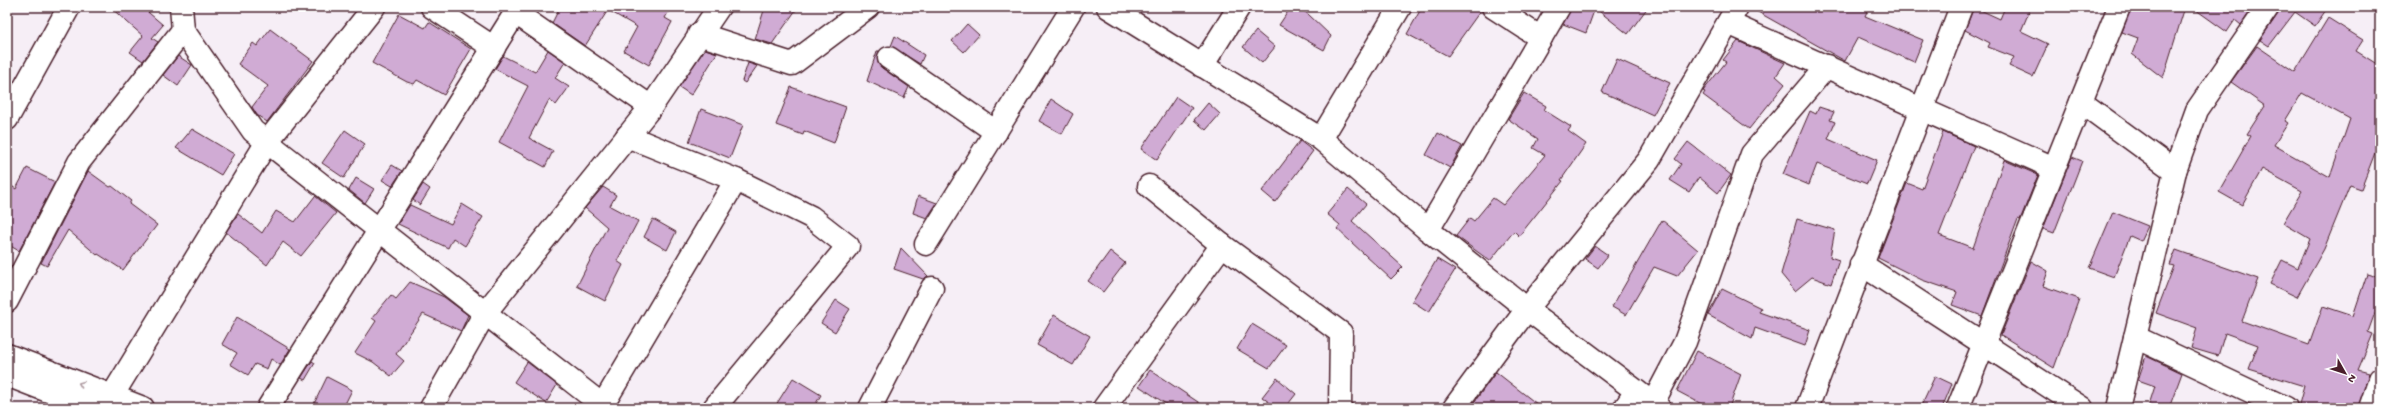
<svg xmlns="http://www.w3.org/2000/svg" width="2387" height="415" viewBox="0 0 2387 415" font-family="'Gochi Hand',sans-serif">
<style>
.building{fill:#d0abd4;stroke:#4a1f2b;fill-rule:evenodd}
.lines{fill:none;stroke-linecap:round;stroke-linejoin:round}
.minor-casing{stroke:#4a1f2b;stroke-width:25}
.secondary-casing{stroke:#4a1f2b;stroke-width:25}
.minor{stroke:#fff;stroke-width:22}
.secondary{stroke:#fff;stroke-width:22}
.oneway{stroke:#ae9aa0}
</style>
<rect width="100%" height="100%" fill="#f6eef6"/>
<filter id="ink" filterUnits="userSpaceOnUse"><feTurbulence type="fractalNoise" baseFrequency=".025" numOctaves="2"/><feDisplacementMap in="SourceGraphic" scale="8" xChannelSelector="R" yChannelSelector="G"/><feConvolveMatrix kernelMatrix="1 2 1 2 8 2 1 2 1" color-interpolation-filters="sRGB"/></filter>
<g filter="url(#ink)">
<g class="building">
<path d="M110 7H142L163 25 152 38 158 42 143 61 130 52 143 36Z"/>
<path d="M560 7H671L665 18 672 22 649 65 624 51 637 27 608 10 585 46 552 23Z"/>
<path d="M765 7H798L772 44 755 39Z"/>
<path d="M1291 7H1297L1308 14 1331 36 1324 50 1279 25Z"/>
<path d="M1422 7H1481V10L1448 56 1407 34Z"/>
<path d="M1572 7H1648L1628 34 1595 8 1586 33 1563 24Z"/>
<path d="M1749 7H1869L1865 16 1923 40 1914 62 1858 37 1845 61Z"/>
<path d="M1974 7 2000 19 2005 7H2031L2021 31 2048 44 2033 77 2009 66 2014 57 1988 47 1990 43 1965 30Z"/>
<path d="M2131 7H2185L2163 78 2132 54 2138 38 2122 32Z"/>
<path d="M2192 7H2253L2241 25 2235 20 2227 32Z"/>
<path d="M2280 7H2328L2315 26 2295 12 2269 46 2260 40 2278 14Z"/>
<path d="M399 14 425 28 429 22 471 49 444 95 417 80 414 84 407 82 372 63Z"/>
<path d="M2328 18 2363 40 2356 51 2380 66V140L2361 189 2350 185 2324 249 2297 297 2270 284 2282 260 2298 268 2310 239 2283 223 2302 191 2262 169 2242 205 2219 192 2251 136 2247 134 2265 106 2231 82 2257 46 2295 72ZM2302 93 2350 119 2330 177 2274 145 2288 123 2285 121Z"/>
<path d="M967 24 979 35 964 52 952 41Z"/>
<path d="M270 29 313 61 267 122 257 115 252 107 268 86 238 64 253 43 257 46Z"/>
<path d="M1256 31 1275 47 1262 63 1243 47Z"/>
<path d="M895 36 924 55 920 64 891 46Z"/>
<path d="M1738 41 1785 63 1776 76 1785 84 1749 129 1703 95 1705 92 1703 91 1726 62 1723 60Z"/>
<path d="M705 49 717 53 691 95 679 87Z"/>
<path d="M548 50 565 62 555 78 569 87 556 105 549 100 529 138 553 151 545 167 499 142 528 86 495 69 503 56 535 72Z"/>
<path d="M877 51H879L878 63 882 68 909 87 904 98 867 81Z"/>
<path d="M178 56 192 65 178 86 163 75Z"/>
<path d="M1617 59 1670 83 1653 115 1602 92Z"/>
<path d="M748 63 757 66 745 83 742 81Z"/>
<path d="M791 87 846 107 834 143 804 131 803 135 776 125Z"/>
<path d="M1524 93 1546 106 1544 110 1571 127 1568 131 1586 144 1561 180 1563 181 1519 236 1514 231 1490 261 1456 236 1470 218 1474 221 1493 198 1503 205 1545 155 1533 148 1538 139 1508 119Z"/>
<path d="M1176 97 1192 108 1157 160 1141 149Z"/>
<path d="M1051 99 1073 114 1062 134 1039 121Z"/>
<path d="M1208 103 1220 114 1206 130 1194 120Z"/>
<path d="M1819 107 1834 112 1830 120 1835 122 1828 139 1877 160 1867 184 1817 164 1809 185 1783 174 1810 111 1816 114Z"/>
<path d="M701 109 743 125 730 158 689 142Z"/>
<path d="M192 129 234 154 221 175 176 148Z"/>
<path d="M345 130 365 144 344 178 322 163Z"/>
<path d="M1943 132 1974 146 1939 235 1973 248 2004 160 2038 175 2020 220 2018 219 1982 316 1952 305 1957 292 1922 280 1878 258 1907 183 1922 189Z"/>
<path d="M1438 133 1462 146 1450 168 1426 155Z"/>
<path d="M1300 141 1313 151 1275 202 1262 191Z"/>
<path d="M1688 142 1731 175 1718 193 1699 177 1689 192 1670 180 1681 164 1675 159Z"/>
<path d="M2072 157 2082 161 2054 233 2043 229Z"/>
<path d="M392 165 402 171 392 186 382 180Z"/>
<path d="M27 168 55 182 19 251 7 244V183L16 189Z"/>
<path d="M88 171 110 187 112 186 131 201 129 204 157 225 123 270 98 254 97 255 68 230 47 266 41 263Z"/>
<path d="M356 178 374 189 365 203 349 190Z"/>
<path d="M423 184 430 189 420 205 413 200Z"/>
<path d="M603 187 616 195 610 206 638 221 617 261 623 265 605 301 577 286 607 227 585 208Z"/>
<path d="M1348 189 1366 204 1352 221 1403 267 1391 279 1337 229 1340 225 1327 214Z"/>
<path d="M315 196 336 213 301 256 283 242 267 265 226 232 238 214 262 233 276 211 295 222Z"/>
<path d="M918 196 937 203 927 218 913 213Z"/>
<path d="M462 204 483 217 465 246 453 238 448 248 398 224 410 205 451 224Z"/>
<path d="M2113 212 2148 226 2141 241 2130 236 2114 277 2089 268Z"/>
<path d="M653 219 676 232 667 250 644 237Z"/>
<path d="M1797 219 1835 230 1830 257 1839 260 1831 284 1812 277 1795 291 1781 274Z"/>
<path d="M1662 220 1698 250 1677 276 1654 267 1626 315 1612 307Z"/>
<path d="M1595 246 1608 255 1598 268 1585 259Z"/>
<path d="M901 248 928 276 923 279 894 269Z"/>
<path d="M2176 250 2258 279 2242 321 2309 345 2323 306 2353 316 2367 274 2380 278V299L2368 332 2373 334 2358 370 2369 373 2358 408H2298L2304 386 2249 369 2258 345 2225 333 2218 356 2191 348 2197 328 2156 313 2174 266 2170 265Z"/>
<path d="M1110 251 1125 263 1103 292 1088 281Z"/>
<path d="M1437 259 1455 270 1429 312 1412 301Z"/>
<path d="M2031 261 2048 271 2043 286 2079 299 2054 368 2001 335Z"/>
<path d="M410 282 444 297 468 315 461 331 423 314 396 354 404 361 391 376 373 362 355 353 376 321 372 318 391 295 396 299Z"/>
<path d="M1722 289 1761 308 1759 312 1810 330 1805 346 1755 328 1752 339 1708 315Z"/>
<path d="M836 300 850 309 835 332 821 323Z"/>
<path d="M1054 315 1090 336 1073 365 1037 345Z"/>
<path d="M237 317 290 349 280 365 271 359 267 369 255 364 248 375 230 364 237 353 222 344Z"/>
<path d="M1252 324 1286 345 1269 368 1237 349Z"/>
<path d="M1697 351 1741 374 1729 408H1709L1677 391Z"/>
<path d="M2146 356 2182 373 2169 408H2148L2155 386 2138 380Z"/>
<path d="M312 361 315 363 305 380 301 378Z"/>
<path d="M527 362 557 385 546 403 514 382Z"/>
<path d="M1150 370 1207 408H1172L1139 386Z"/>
<path d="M1496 372 1542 408H1470Z"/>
<path d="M1935 376 1952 384 1942 408H1920Z"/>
<path d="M327 377 352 390 343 408H312Z"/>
<path d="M793 378 821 395 813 408H774Z"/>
<path d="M1277 378 1296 394 1285 408H1277L1262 397Z"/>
</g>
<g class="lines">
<defs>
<g id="minor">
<path d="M181 7 183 30 253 131 606 408"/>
<path d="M432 7 494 48"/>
<path d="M1108 7 1321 139 1428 230 1527 309 1659 408"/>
<path d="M1493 7 1541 38"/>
<path d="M516 13 651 107"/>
<path d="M1728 23 2054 168"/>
<path d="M699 34 792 64 868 7"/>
<path d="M889 58 996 132"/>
<path d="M1202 66 1239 7"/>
<path d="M2081 102 2175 171"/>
<path d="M7 119 69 7"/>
<path d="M627 136 736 180 811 217 848 246 714 408"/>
<path d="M1321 139 1400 7"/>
<path d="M1149 186 1222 245 1341 333 1340 408"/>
<path d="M1428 230 1559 7"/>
<path d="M926 244 1073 7"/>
<path d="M1861 264 2082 408"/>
<path d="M7 301 79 162 183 30"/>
<path d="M2135 337 2286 408"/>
<path d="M1653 403 1685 342 1752 154 1827 66"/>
<path d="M106 408 112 396 267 142 374 7"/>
<path d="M268 408 519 7"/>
<path d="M431 408 485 313 651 107 719 7"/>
<path d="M601 408 736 180"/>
<path d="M870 408 932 288"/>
<path d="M1104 408 1222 245"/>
<path d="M1454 408 1527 309 1649 160 1737 7"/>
<path d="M1625 408 1636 391"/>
<path d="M1807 408 1961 7"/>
<path d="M1958 408 2119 7"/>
<path d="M2118 408 2175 171 2197 110 2268 7"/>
<path d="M2370 408 2380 379"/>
</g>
<g id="secondary">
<path d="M7 355 143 408"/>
<path d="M7 375 92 408"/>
</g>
</defs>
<use href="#minor" class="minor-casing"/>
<use href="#secondary" class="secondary-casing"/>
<use href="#minor" class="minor"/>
<use href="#secondary" class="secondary"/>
</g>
<defs><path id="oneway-chevron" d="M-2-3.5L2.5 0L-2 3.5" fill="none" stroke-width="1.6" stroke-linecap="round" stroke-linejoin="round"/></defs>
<use class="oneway" href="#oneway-chevron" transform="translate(81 384) rotate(-159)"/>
</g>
<rect width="2387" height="415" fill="none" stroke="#fff" stroke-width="24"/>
<rect x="12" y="12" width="2363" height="391" fill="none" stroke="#4a1f2b" stroke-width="1.5" filter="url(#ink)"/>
<g transform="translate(2345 373) rotate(129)" stroke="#ffffff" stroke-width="3" paint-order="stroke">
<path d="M0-3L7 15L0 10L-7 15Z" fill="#4a1f2b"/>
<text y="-6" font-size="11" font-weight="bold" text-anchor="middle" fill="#4a1f2b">N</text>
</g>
</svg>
